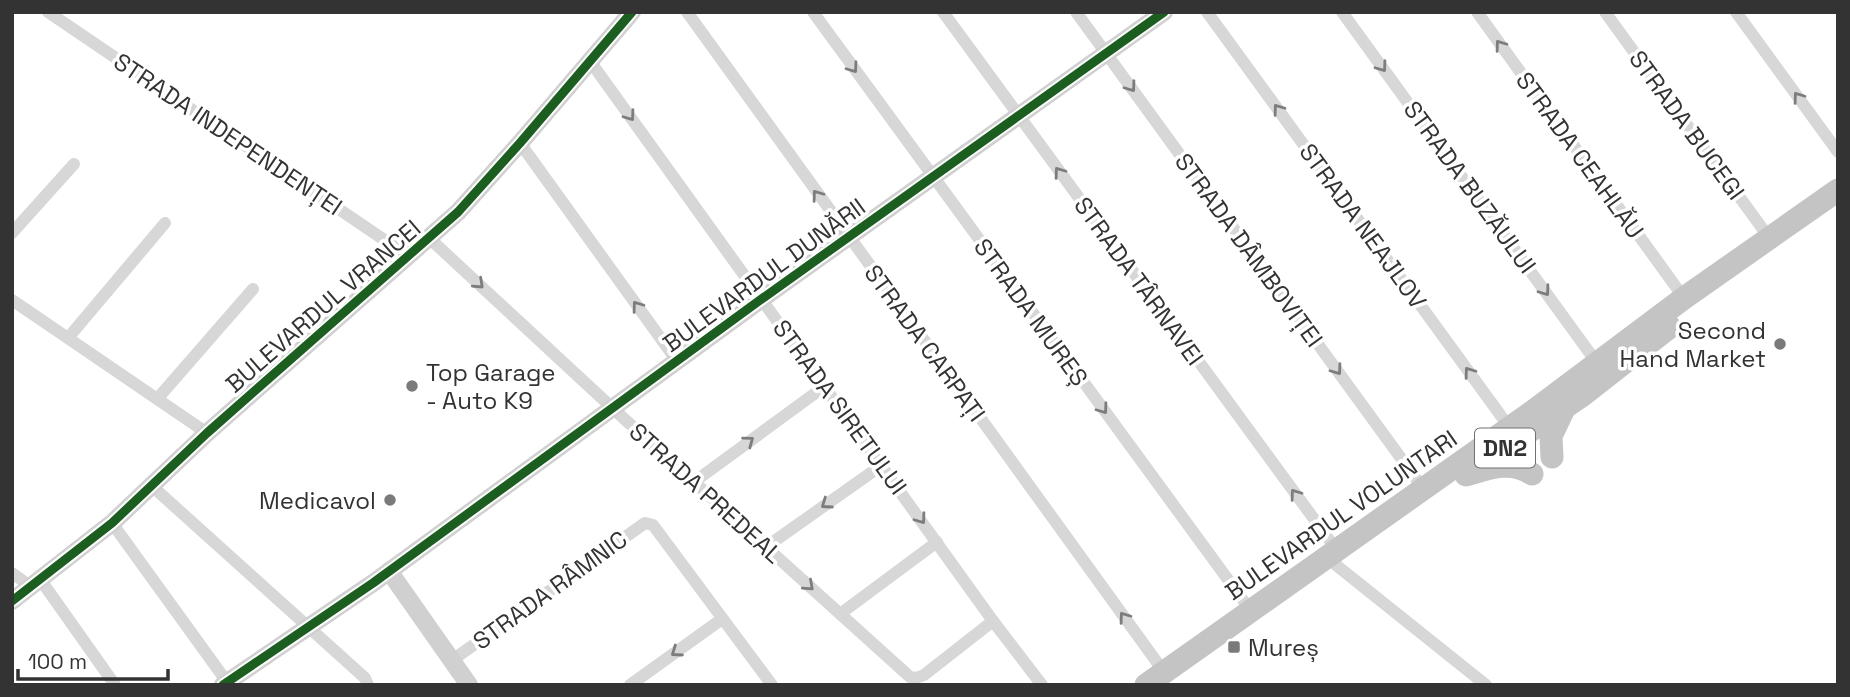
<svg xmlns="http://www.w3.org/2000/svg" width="1850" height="697" viewBox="0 0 1850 697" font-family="'Space Grotesk',sans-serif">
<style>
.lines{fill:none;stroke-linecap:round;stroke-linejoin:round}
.street{stroke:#d7d7d7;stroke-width:12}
.secondary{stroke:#d0d0d0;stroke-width:18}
.highway{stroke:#c4c4c4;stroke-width:23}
.cycleway-casing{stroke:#fff;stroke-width:13}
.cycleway{stroke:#1b5e20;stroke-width:9}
.oneway{stroke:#7d7d7d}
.poi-dot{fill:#7a7a7a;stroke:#fff;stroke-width:2.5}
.labels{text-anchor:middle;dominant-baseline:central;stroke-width:7;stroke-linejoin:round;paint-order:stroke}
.shield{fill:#fff;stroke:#707070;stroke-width:2}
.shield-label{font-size:23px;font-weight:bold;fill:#333}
.street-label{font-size:24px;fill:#333;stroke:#fff}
.poi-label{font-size:24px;fill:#333;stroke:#fff;text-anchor:end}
</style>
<rect width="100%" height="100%" fill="#fff"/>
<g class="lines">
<g class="street">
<path d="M48 12 408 256"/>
<path d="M687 12 1164 672"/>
<path d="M813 12 1251 611"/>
<path d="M943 12 1336 549"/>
<path d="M1076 12 1422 487"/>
<path d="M1207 12 1512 431"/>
<path d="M1342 12 1597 363"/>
<path d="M1477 12 1684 298"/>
<path d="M1605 12 1770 239"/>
<path d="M1736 12 1838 152"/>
<path d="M590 61 993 621 1042 685"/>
<path d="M520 143 677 361"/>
<path d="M12 233 74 164"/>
<path d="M429 238 620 415 910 677 916 678 924 675 993 621"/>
<path d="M12 300 207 433"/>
<path d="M68 338 165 223"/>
<path d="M158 398 253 289"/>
<path d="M694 482 825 386"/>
<path d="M153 487 365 678 368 685"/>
<path d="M112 523 227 682"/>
<path d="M766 547 882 465"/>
<path d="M1336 565 1486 685"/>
<path d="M12 573 30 586"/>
<path d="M40 579 115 685"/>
<path d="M840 614 937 542"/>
<path d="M451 661 645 523 653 525 772 685"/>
<path d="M630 685 722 619"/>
</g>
<g class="secondary">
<path d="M389 571 469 685"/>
<path d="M12 601 112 523 207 433 458 212 520 143 632 12"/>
<path d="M223 685 373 583 763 298 1164 12"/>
</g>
<g class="highway">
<path d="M1520 438 1583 395 1670 327"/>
<path d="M1552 457 1551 436 1563 411"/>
<path d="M1466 475C1490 468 1510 460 1532 474"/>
<path d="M1146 685 1532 412 1684 298 1838 190"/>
</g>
<defs>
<g id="cycleway">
<path d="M12 601 112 523 207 433 458 212 520 143 632 12"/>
<path d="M223 685 373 583 763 298 1164 12"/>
</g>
</defs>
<use href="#cycleway" class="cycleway-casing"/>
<use href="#cycleway" class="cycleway"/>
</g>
<defs><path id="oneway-chevron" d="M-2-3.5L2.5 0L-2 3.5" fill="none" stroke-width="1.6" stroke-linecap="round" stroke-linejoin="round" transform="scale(1.75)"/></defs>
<g class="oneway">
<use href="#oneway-chevron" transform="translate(1500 45) rotate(-126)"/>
<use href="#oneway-chevron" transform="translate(1382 67) rotate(54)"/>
<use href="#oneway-chevron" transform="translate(853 68) rotate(54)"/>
<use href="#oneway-chevron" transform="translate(1131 87) rotate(54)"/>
<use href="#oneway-chevron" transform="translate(1798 97) rotate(-126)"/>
<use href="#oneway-chevron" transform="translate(1278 109) rotate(-126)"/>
<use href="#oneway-chevron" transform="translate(630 116) rotate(54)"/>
<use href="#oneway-chevron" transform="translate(1059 172) rotate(-126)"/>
<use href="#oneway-chevron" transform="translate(817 195) rotate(-126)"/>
<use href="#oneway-chevron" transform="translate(479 284) rotate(43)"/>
<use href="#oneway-chevron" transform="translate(1545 291) rotate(54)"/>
<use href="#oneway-chevron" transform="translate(637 306) rotate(-126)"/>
<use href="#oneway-chevron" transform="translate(1337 370) rotate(54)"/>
<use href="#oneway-chevron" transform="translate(1469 372) rotate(-126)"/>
<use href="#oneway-chevron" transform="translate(1103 409) rotate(54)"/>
<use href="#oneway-chevron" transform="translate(749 441) rotate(-36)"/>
<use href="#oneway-chevron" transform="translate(1295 494) rotate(-126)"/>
<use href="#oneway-chevron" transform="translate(826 504) rotate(145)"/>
<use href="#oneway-chevron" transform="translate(921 519) rotate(54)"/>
<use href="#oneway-chevron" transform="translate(809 586) rotate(42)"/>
<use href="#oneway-chevron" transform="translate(1124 617) rotate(-126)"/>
<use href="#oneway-chevron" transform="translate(676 652) rotate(145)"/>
</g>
<g class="poi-dot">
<circle cx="1780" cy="344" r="7"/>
<circle cx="412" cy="386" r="7"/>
<circle cx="390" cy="500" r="7"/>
<rect x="1227" y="640" width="14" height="14" rx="3.5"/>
</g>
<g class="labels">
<rect class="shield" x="1475" y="428.5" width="60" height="39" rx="5"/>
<g class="shield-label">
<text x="1505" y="448">DN2</text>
</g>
<g class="street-label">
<text transform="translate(1687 125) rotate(54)">STRADA BUCEGI</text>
<text transform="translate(228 134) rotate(34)">STRADA INDEPENDENȚEI</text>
<text transform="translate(1580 155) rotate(54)">STRADA CEAHLĂU</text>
<text transform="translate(1470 187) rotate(54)">STRADA BUZĂULUI</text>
<text transform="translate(1363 226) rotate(54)">STRADA NEAJLOV</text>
<text transform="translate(1249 250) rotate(54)">STRADA DÂMBOVIȚEI</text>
<text transform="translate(764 275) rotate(-36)">BULEVARDUL DUNĂRII</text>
<text transform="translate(1139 281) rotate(54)">STRADA TÂRNAVEI</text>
<text transform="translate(323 306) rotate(-41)">BULEVARDUL VRANCEI</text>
<text transform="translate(1031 312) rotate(54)">STRADA MUREȘ</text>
<text transform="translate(925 343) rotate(54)">STRADA CARPAȚI</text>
<text transform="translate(840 407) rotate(54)">STRADA SIRETULUI</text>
<text transform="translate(706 493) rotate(42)">STRADA PREDEAL</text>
<text transform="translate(1341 515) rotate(-35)">BULEVARDUL VOLUNTARI</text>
<text transform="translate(550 590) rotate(-36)">STRADA RÂMNIC</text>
</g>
<g class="poi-label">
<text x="1766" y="330">Second<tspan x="1766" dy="28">Hand Market</tspan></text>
<text x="426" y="372" text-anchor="start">Top Garage<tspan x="426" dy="28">- Auto K9</tspan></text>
<text x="376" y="500">Medicavol</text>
<text x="1248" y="647" text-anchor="start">Mureș</text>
</g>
</g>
<rect width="1850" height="697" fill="none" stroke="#333333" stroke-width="28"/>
<path d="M18 669v10h150v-10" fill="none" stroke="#333333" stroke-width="3.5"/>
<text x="28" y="669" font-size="21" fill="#333333" stroke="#ffffff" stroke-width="5" paint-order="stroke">100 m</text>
</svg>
